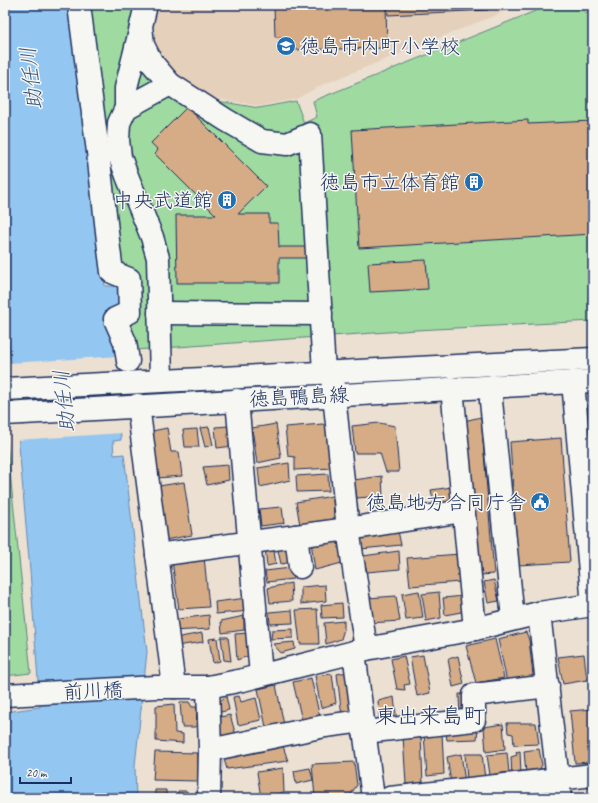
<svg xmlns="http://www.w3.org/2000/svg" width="598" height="803" viewBox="0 0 598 803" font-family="Caveat,'Klee One',sans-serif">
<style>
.built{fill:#e5d0bb}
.green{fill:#9fdaa0;stroke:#5d847f}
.water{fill:#93c6f0;stroke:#638ab6}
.pier{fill:#ece0d2}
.building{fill:#d5ac86;stroke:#1b2f5e}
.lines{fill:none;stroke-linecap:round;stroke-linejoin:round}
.minor-casing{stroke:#1b2f5e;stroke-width:25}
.major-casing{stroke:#1b2f5e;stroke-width:25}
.minor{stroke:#f6f6f2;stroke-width:22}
.major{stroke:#f6f6f2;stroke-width:22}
.labels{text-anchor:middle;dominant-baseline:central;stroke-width:3;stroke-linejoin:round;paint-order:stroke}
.poi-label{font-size:20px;fill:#1b2f5e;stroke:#f6f6f2;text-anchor:end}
.street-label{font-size:20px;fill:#1b2f5e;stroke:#f6f6f2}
.water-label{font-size:21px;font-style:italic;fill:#395582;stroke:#f6f6f2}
.quarter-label{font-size:22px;fill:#1b2f5e;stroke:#f6f6f2}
</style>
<rect width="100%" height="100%" fill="#ece0d2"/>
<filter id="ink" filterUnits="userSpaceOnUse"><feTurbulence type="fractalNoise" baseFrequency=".025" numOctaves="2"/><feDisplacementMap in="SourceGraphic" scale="8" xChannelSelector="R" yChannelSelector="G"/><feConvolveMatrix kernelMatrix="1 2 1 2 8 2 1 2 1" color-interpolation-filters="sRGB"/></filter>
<g filter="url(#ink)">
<path class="built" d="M154 5H521L324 84 296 99 260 106 224 100 201 94 173 78 157 57 150 35Z"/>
<g class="green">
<path d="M74 5H152L147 34 155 58 200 96 223 102 259 108 296 101 304 123 317 117 313 101 550 5H581L585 13 593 9V321L416 330 121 351 126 309Z"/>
<path d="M5 444H7L31 673 5 676Z"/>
</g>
<path class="water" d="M5 5H70L94 164 105 286H120L123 305 107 309 118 354 121 440 113 441 114 455 124 454 147 652 135 766 136 798H5V712L40 707 30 571 14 388 5 313Z"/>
<path class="pier" d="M120 356 122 433 17 440 9 363Z"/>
<g class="building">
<path d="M274 5H329V8H338V5H386L387 48 286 50 285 37H275Z"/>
<path d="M387 5H488V10L388 15Z"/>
<path d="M187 107 266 186 238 214H269V223H278L279 247H307V258H279V283H177L176 215H216L155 154 158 150 151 143Z"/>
<path d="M528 120V124L593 121V234L359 248 352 130Z"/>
<path d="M426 260 428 289 370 292 368 263Z"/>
<path d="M481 417 494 574 480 575 464 421Z"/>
<path d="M379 423 395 426 399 472H386L380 453H355L352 426Z"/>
<path d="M276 424 281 458 257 463 252 428Z"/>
<path d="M323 424 330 431 332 468 295 470V457L288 456 285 427Z"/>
<path d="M229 426 233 446 217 448 215 427Z"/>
<path d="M209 427 213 445 205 447 200 428Z"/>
<path d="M167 428 171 452H179L182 476 157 478 152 431Z"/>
<path d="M197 429 199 447H185L183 430Z"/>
<path d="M561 438 570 562 518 565 510 442Z"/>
<path d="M289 463 290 480 260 487 258 468Z"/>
<path d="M228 465 229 480 207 485 203 467Z"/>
<path d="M328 474 329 491 297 492 296 476Z"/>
<path d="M382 476 383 496 357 498 354 480Z"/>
<path d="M184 482 192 535 165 540 159 486Z"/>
<path d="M452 487 453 495 447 502 434 504 431 490Z"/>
<path d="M333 496 334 520 300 525 296 502Z"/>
<path d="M282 507 284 523 261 526 259 509Z"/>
<path d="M398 531 401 545 361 549V539L365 535Z"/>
<path d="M333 537 341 543 342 563 315 570 311 542Z"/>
<path d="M289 543 292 562 281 564 277 546Z"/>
<path d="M273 545 276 564 267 566 265 546Z"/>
<path d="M399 551 400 569 367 572 363 556Z"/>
<path d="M460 554 461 582 410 586 407 558Z"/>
<path d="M204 556 209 607 179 609 172 561Z"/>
<path d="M291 568 293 579 267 582 265 571Z"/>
<path d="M494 580 499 601 488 603 484 582Z"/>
<path d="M291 583 292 601 270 603 268 588Z"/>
<path d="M325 585 326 601 301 604V587Z"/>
<path d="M419 591 423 618 406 620 402 594Z"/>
<path d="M439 592 441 618 426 621 422 594Z"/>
<path d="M396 596 400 621 370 623 368 598Z"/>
<path d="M464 596 465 602 461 612 445 615 443 598Z"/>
<path d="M247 598 250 611 216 614 215 602Z"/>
<path d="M342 603 343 617 322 618 321 605Z"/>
<path d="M317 609 319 644H300L296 610Z"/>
<path d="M292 610 293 623 270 624 269 612Z"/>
<path d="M209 615 210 629 171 631 170 620Z"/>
<path d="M244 616V630L222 633 221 621Z"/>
<path d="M344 621V629L341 639 326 644 324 623Z"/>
<path d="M293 629V638L271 639 272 630Z"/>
<path d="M526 632 529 640 534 684 508 687 498 639Z"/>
<path d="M202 633 203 642 176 646 175 638Z"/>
<path d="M249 633 252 650 248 656 237 660 235 634Z"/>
<path d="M221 637H228L231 661 224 660Z"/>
<path d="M217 638 220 661 213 663 209 639Z"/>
<path d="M495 639 504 678 476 683 466 646Z"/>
<path d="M294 642 295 649 281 653 273 644Z"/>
<path d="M584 654 587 680 563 684 558 657Z"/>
<path d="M423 655 430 693 417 696 410 657Z"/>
<path d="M404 656 410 684 404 685 405 690 397 689 391 659Z"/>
<path d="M458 656 464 684 453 687 448 659Z"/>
<path d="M347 672 356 715 342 717 337 674Z"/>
<path d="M332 674 336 703 321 708 315 676Z"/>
<path d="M311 678 321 722 303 725 293 682Z"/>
<path d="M276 685 285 730 267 732 258 689Z"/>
<path d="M459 694 469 695 460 718Z"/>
<path d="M226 696 229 710 221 712 218 703Z"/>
<path d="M239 696 241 702 256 698 261 720 238 725 233 697Z"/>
<path d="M394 697 397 723 380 727 378 701Z"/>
<path d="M180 702H189L192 707H197L196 727H182Z"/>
<path d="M174 704 175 733 183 734V743L156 741V706Z"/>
<path d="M593 709V762L575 763 570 711Z"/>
<path d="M230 715 237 739 221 744 220 717Z"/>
<path d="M507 723H536L539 744 514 745 513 734 508 733Z"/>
<path d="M503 724 505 749 486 752 484 727Z"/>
<path d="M478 726 477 739 447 740 445 728Z"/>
<path d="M442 733 444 774 427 776 424 734Z"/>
<path d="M421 735 423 784H406L403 736Z"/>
<path d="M282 743 288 761 227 769 222 753Z"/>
<path d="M539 749 542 765 538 772 526 774 524 751Z"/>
<path d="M520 751 521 774 512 777 511 757 517 755 516 752Z"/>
<path d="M155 752 198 753V781L153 780Z"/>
<path d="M507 753 509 772 490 775 487 755Z"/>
<path d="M461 754 465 782 451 783 447 757Z"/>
<path d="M465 754H482L485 779 467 780Z"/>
<path d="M354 762 357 785 349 797 315 798 312 764Z"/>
<path d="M283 768 284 792 276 794V798H261L257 772Z"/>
<path d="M310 768 313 780 296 784 294 771Z"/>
<path d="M155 790H166V796H177L178 791H187V798H155Z"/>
</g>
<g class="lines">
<defs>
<g id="minor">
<path d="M79 5 98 152 109 249 112 272 129 279 130 312 115 319 125 342 128 361"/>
<path d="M146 5 141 26 143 45 152 63 170 84 226 120 262 141 287 144 310 134 324 372"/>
<path d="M126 108V88L140 31"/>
<path d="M159 313 321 314"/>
<path d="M332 376 348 529 366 649"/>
<path d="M161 380 158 258 152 237 127 176 120 157 118 140 119 123 126 108 170 84"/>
<path d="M573 382 593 605"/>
<path d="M492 386 491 401 513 619"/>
<path d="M452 388 475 629"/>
<path d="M237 400 261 675"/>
<path d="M138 405 174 687"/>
<path d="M296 536 300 567"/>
<path d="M157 555 348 529 463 511"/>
<path d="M539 613 560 798"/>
<path d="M354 652 373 798"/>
<path d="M208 687 210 750 209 798"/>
<path d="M5 695 156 687H208L243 680 366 649 475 629 539 613 593 605"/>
<path d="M364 732 474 720V695L548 686"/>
<path d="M210 750 325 726 363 721"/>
<path d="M390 798 593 775"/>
</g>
<g id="major">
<path d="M5 389 593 359"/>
<path d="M5 414 593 381"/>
</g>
</defs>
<use href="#minor" class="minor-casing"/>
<use href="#major" class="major-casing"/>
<use href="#minor" class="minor"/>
<use href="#major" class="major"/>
</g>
</g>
<defs>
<symbol id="school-disc" viewBox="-11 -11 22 22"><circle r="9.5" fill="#1f6fb2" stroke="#f6f6f2"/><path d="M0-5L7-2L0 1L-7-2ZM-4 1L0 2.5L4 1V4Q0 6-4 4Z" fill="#fff"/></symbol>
<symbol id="building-disc" viewBox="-11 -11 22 22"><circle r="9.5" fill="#1f6fb2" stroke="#f6f6f2"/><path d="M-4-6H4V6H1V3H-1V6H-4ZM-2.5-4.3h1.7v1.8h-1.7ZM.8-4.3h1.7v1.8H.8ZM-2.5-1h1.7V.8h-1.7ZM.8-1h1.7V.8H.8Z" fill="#fff"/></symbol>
<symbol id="civic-disc" viewBox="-11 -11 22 22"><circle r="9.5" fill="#1f6fb2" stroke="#f6f6f2"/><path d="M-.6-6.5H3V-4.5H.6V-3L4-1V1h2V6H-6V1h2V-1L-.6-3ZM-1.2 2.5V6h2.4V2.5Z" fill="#fff"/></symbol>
</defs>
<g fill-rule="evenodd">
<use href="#school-disc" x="275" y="35" width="22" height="22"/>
<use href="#building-disc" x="463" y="171" width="22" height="22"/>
<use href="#building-disc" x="216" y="189" width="22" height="22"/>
<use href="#civic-disc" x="529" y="491" width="22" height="22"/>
</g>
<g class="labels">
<g class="poi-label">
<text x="300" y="46" text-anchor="start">徳島市内町小学校</text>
<text x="460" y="182">徳島市立体育館</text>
<text x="213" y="200">中央武道館</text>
<text x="526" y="502">徳島地方合同庁舎</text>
</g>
<g class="street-label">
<text transform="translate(299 397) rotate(-3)">徳島鴨島線</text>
<text transform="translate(93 691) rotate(-3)">前川橋</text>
</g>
<g class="water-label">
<text transform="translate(31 78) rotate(-97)">助任川</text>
<text transform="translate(64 401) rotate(-96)">助任川</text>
</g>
<g class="quarter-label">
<text x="430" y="716">東出来島町</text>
</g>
</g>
<rect width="598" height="803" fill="none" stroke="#f6f6f2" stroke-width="20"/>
<rect x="10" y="10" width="578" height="783" fill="none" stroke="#1b2f5e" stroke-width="1.5" filter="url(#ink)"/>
<path d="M20 777v6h51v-6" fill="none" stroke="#1b2f5e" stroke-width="2"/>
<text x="26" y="777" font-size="12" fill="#1b2f5e" stroke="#f6f6f2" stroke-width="3" paint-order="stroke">20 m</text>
</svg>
